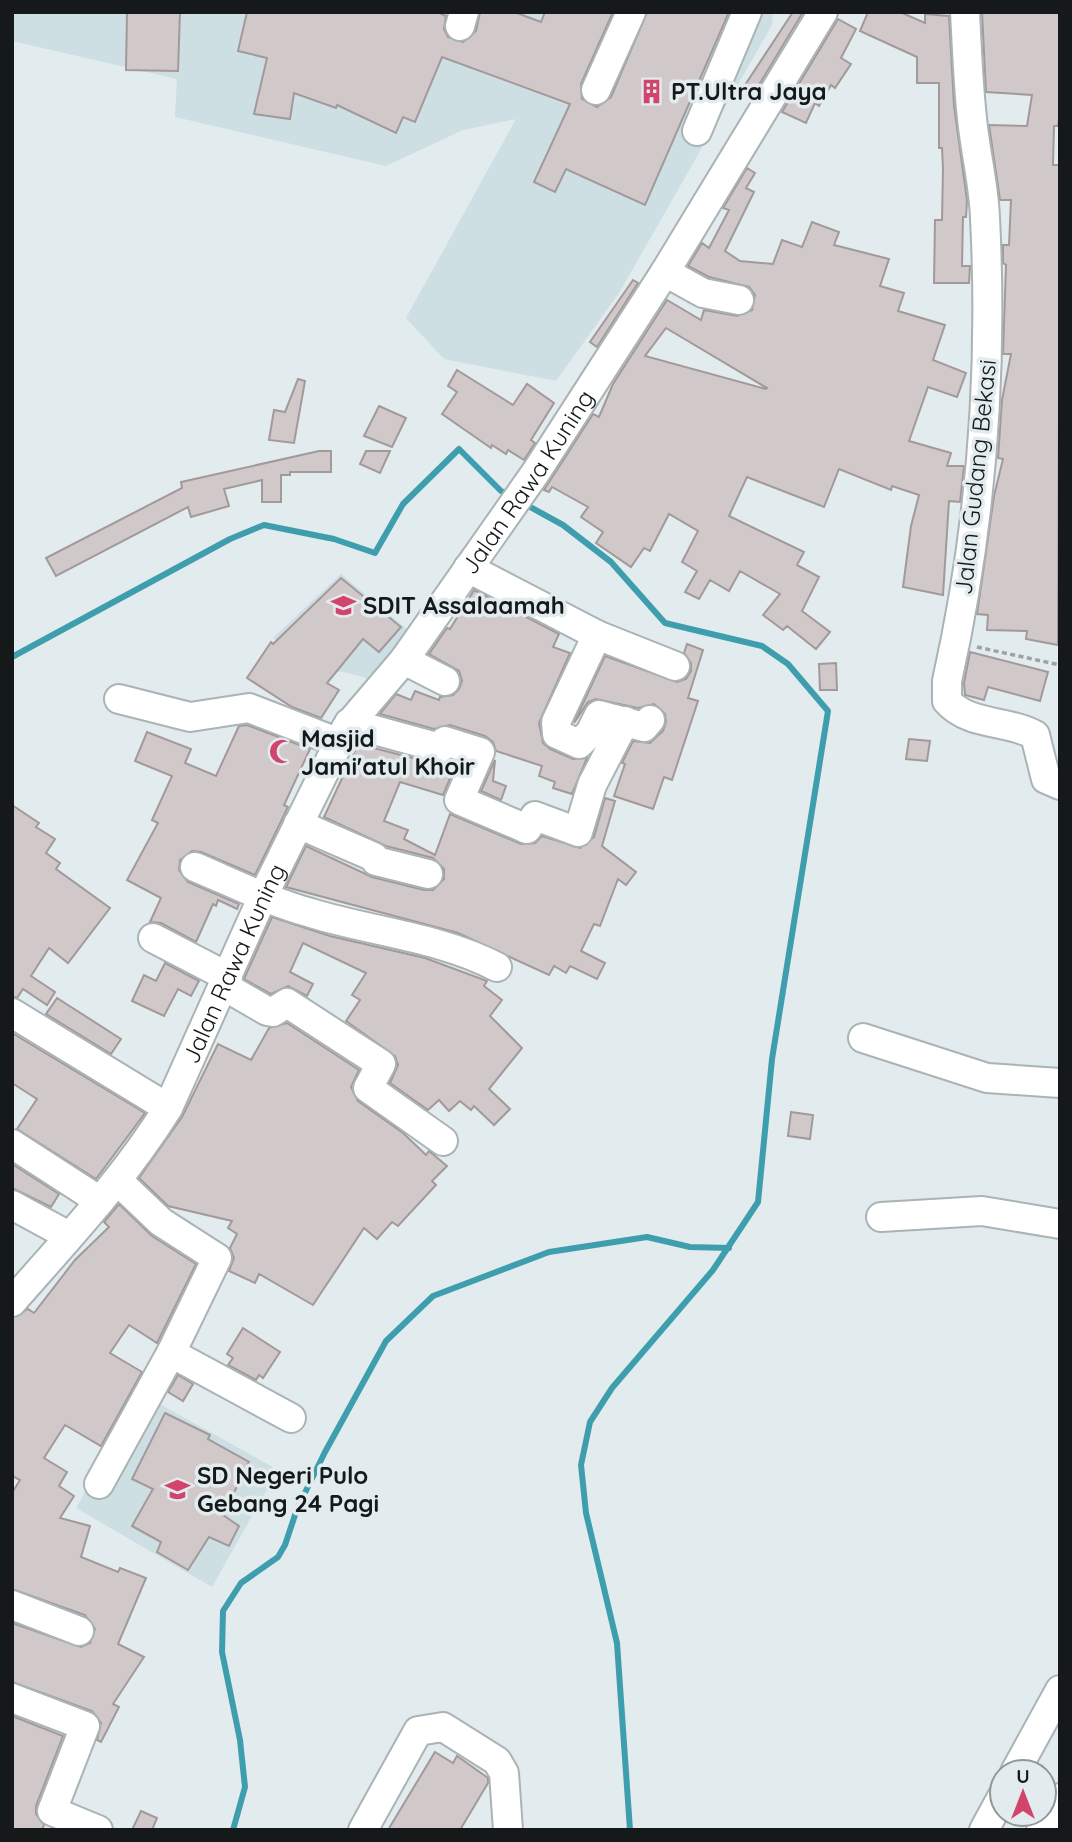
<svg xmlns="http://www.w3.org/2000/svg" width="1072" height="1842" viewBox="0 0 1072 1842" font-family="Quicksand,sans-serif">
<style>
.built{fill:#cddfe3}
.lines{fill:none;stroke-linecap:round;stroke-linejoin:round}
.stream{stroke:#3e9eae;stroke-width:6}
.building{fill:#d1c8ca;stroke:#a2999a;stroke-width:2;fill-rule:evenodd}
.minor-casing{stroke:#aab3b5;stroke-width:32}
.path{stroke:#9ba3a4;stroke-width:3.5;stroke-dasharray:5 3.5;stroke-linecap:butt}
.minor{stroke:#fff;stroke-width:28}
.labels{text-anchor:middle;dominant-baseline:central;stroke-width:7;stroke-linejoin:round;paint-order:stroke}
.poi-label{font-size:24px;font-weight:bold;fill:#151919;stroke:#e2ebed;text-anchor:start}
.street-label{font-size:24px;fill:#151919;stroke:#e2ebed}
</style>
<rect width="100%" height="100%" fill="#e2ebed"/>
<g class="built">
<path d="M12 12H773L772 25 619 293 556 381 444 359 406 318 516 119 463 130 386 166 175 117 177 79 12 41Z"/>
<path d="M341 574 414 635 377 681 344 672 318 670 273 638Z"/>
<path d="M142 1394 278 1470 212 1587 76 1508Z"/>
</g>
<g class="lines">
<g class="stream">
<path d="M523 503 563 525 611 562 665 623 762 646 788 664 828 711 772 1059 758 1202 713 1270 612 1388 590 1422 581 1465 586 1513 617 1643 630 1830"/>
<path d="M12 657 230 539 264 525 334 539 375 553 403 504 459 449 501 491 510 496"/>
<path d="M233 1830 245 1787 240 1740 222 1652 223 1611 241 1583 278 1557 285 1545 297 1509 325 1452 386 1341 433 1296 549 1252 647 1237 690 1247 729 1248"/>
</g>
</g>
<g class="building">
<path d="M127 12H180L178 71 126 70Z"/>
<path d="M247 12H437L446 16 444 29 448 37 463 42 476 31 480 12H514L541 22 545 12H613L581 84 582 99 597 107 611 97 647 12H729L645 205 566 169 555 192 534 182 570 104 442 57 415 122 403 117 396 133 337 105 336 108 294 93 290 119 254 114 267 58 238 51Z"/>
<path d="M793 12H803L751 98 741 91Z"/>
<path d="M868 12H900L925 23V14L949 16 954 106 967 200 966 217H963L962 266H970L969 283H934L935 220H942L943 168 942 148H939V83H917V57L860 31Z"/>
<path d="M982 12H1060V114L1058 126H1054L1053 165H1060L1058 645 1026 639 1027 631 987 630 988 615 977 614 994 496 1003 459 998 458 1002 400 1011 354H1003L1006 265 1003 263V245H1009L1011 200H1000L989 125 1027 126 1032 95 986 92Z"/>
<path d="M838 19 856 29 841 58 851 64 835 88 831 85 819 106 815 103 806 123 782 112Z"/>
<path d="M747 168 755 173 746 188 754 192 725 251 740 261 773 264 782 240 802 247 812 222 839 232 834 245 889 259 880 286 904 293 898 311 945 325 933 360 966 373 957 397 928 387 909 441 951 453 947 466H964L960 502 949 501 943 595 903 587 911 526 919 495 892 486 891 490 839 469 824 507 747 477 729 516 804 552 797 565 819 577 802 611 830 632 816 649 787 626 783 630 763 615 780 594 740 571 729 591 710 580 699 599 685 592 697 571 682 562 698 531 669 514 650 551 644 548 631 567 596 543 603 532 581 517 588 507 552 487 549 492 544 490 593 414 599 417 613 384 667 300 701 320 704 310 737 316 752 310 755 295 749 287 709 277 688 266 702 243 709 248 729 210 723 208ZM666 328 767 388 766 389 645 356Z"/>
<path d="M633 280 638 283 597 347 590 342Z"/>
<path d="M457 370 513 405 527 384 554 403 531 440 535 443 524 460 508 450 506 454 492 445 491 448 442 414 457 392 448 386Z"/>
<path d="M298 379 305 381 294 443 269 440 274 410 285 412Z"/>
<path d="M379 406 406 418 392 447 364 436Z"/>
<path d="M319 451H331V472H290V475H281V502H262V480L224 489 229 506 191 517 188 507 56 576 46 558 182 488 181 482Z"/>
<path d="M366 451H390L380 473 360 464Z"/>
<path d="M341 578 401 627 379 652 363 639 327 683 339 690 321 718 292 707 247 678 271 642 273 644Z"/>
<path d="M474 590 559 634 553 647 570 653 539 723 543 743 550 749 573 759 587 758 572 794 553 788 555 782 539 776 542 766 496 751 493 742 485 736 450 725 434 729 380 714 396 694 411 700 415 691 439 700 440 697 453 695 459 689 462 681 459 671 429 654 447 628 450 629Z"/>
<path d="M687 644 703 650 688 698 698 701 672 780 664 777 653 809 614 796 625 764 622 763 633 741 650 743 663 731 666 722 665 714 654 704 638 708 596 699 588 702 574 723 605 656 677 682 686 679 691 671V663L684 653Z"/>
<path d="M970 652 1048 672 1040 701 988 687 984 700 965 695 964 683Z"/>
<path d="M836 663 837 690H820L819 664Z"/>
<path d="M247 725 310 749 284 805 288 807 255 875 201 852 192 851 180 860 179 870 188 882 239 904 237 909 218 900 216 906 213 904 196 942 161 923 150 922 161 898 127 880 158 823 152 820 172 776 135 761 147 732 191 749 185 763 216 776 239 726Z"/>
<path d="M909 739 930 741 927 761 906 759Z"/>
<path d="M358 744 436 764 450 760 457 762 443 795 400 782 384 821 408 830 404 839 435 855 450 814 521 844 535 843 542 836 580 848 594 837 605 798 615 801 602 846 636 872 626 885 618 879 600 926 594 924 581 951 605 963 597 979 570 966 566 973 554 966 549 975 458 933 286 887 306 846 372 877 424 890H433L444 879V869L433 858 386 846 324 817Z"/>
<path d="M495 760 493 781 506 786 501 800 481 791Z"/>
<path d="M12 805 39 823 36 827 55 839 46 853 60 863 56 869 110 908 68 963 49 948 31 976 55 992 47 1005 23 989 17 998 12 996Z"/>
<path d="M272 917 330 936 425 958 487 981 484 986 502 1000 490 1016 522 1048 489 1089 510 1109 494 1125 474 1106 471 1110 460 1101 449 1111 439 1100 428 1110 390 1083 398 1065 395 1056 346 1021 360 1000 352 995 366 973 303 943 290 972 313 984 307 996 288 986 271 994 244 979Z"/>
<path d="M165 963 199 981 191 996 178 989 164 1016 132 1001 144 975 156 981Z"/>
<path d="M57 998 121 1039 111 1054 46 1014Z"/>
<path d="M287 1023 359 1070 351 1087 358 1101 403 1133 426 1155 429 1151 447 1166 432 1181 436 1185 398 1226 392 1222 377 1239 364 1228 313 1305 259 1274 255 1283 229 1271 234 1258 230 1248 237 1234 228 1228 232 1221 168 1206 139 1178 182 1117 218 1044 251 1060 269 1028Z"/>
<path d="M12 1033 145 1113 96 1179 17 1129 37 1099 12 1083Z"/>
<path d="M791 1112 813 1115 810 1139 788 1136Z"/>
<path d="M12 1164 59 1194 51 1207 12 1188Z"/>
<path d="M119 1204 152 1236 196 1264 157 1343 129 1325 110 1353 142 1372 101 1446 65 1425 44 1458 67 1472 59 1486 74 1496 60 1518 90 1526 81 1557 118 1572 120 1568 146 1578 118 1644 144 1657 113 1704 119 1707 101 1742 97 1740 101 1723 92 1711 12 1682V1623L81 1647 90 1643 95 1629 85 1615 12 1589V1493L20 1480 12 1476V1318L28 1309 34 1313 75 1260 109 1227 104 1222Z"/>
<path d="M243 1328 280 1352 263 1378 259 1375 256 1380 228 1365 233 1358 227 1354Z"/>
<path d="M178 1375 193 1384 183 1401 168 1392Z"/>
<path d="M165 1413 210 1435 208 1439 249 1462 223 1515 239 1526 229 1546 209 1537 188 1570 157 1552 161 1542 132 1526 153 1489 132 1479Z"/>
<path d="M12 1716 63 1736 36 1806V1814L44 1825 42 1830H12Z"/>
<path d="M435 1752 453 1763 457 1756 488 1778V1783L460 1830H388Z"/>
<path d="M141 1811 157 1818 152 1830H132Z"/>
</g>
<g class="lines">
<defs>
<g id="minor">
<path d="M965 12C967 47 968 83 972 118 975 151 984 185 985 218 993 374 981 529 947 681V701C969 726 1008 720 1035 735L1046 779 1060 785"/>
<path d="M460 26 464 12"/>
<path d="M596 90 631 12"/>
<path d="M697 131 747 12"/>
<path d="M665 272 703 293 739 300"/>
<path d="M468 568 597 635 675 666"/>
<path d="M597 635 556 722 557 734 579 744 590 733 599 715 644 727 650 720"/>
<path d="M404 660 445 681"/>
<path d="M119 699 190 717 249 708 337 742"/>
<path d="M349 723 440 748 445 741 480 752 459 800 527 829 535 816 578 832 592 785 625 721"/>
<path d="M298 824 374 857 376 861 428 874"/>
<path d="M195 867C233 883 271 902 311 913 373 932 439 937 497 967"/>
<path d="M153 938 228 977"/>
<path d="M224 986 267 1011 273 1012 287 1003 381 1064 368 1088 443 1141"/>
<path d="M12 1013 168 1108"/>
<path d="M863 1038 987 1078 1060 1083"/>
<path d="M12 1144 100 1201"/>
<path d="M12 1205 69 1236"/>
<path d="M881 1217 982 1211 1060 1224"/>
<path id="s1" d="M12 1302C67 1239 124 1179 168 1108L263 896 346 728 404 660 536 472 665 272 823 12"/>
<path d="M171 1353 291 1418"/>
<path d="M99 1484 171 1353 217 1258 161 1222 118 1181"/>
<path d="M12 1605 79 1631"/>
<path d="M12 1698 85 1726 52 1811 98 1830"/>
<path d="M1015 1772 1060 1690"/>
<path d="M363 1830 418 1731 443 1727 497 1761 504 1773 508 1830"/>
<path d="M984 1830 1002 1797"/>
<path d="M1041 1830 1060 1798"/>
</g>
</defs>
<use href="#minor" class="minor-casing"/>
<path class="path" d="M977 647 1060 665"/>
<use href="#minor" class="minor"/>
</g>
<defs>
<symbol id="building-bare" viewBox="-9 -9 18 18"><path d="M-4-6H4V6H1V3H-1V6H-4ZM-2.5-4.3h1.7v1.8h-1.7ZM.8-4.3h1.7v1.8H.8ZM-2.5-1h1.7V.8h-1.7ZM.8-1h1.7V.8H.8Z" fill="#d3446d" stroke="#e2ebed" stroke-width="2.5" paint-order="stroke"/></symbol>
<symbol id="school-bare" viewBox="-9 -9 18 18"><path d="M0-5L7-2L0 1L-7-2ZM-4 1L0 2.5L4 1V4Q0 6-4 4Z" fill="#d3446d" stroke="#e2ebed" stroke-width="2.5" paint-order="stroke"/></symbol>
<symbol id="mosque-bare" viewBox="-9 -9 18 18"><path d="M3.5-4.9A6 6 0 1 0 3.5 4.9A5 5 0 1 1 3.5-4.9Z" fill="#d3446d" stroke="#e2ebed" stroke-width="2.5" paint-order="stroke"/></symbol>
</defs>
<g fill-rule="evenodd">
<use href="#building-bare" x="634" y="74" width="35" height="35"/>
<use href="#school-bare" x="326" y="588" width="35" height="35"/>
<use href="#mosque-bare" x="264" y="734" width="35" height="35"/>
<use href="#school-bare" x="160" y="1472" width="35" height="35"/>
</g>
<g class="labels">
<g class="poi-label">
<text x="671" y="91">PT.Ultra Jaya</text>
<text x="363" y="605">SDIT Assalaamah</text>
<text x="301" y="738">Masjid<tspan x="301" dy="28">Jami'atul Khoir</tspan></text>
<text x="197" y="1475">SD Negeri Pulo<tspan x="197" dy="28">Gebang 24 Pagi</tspan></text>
</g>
<g class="street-label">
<text transform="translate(975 477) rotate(-84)">Jalan Gudang Bekasi</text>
<text stroke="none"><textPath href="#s1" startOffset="975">Jalan Rawa Kuning</textPath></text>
<text stroke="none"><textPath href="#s1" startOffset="408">Jalan Rawa Kuning</textPath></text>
</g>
</g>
<rect width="1072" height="1842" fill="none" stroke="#151919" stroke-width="28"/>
<g transform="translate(1023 1793)"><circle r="33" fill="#e2ebed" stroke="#909798" stroke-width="2"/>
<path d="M0-5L12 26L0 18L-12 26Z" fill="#d3446d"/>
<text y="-10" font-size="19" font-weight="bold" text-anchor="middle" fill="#151919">U</text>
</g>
</svg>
